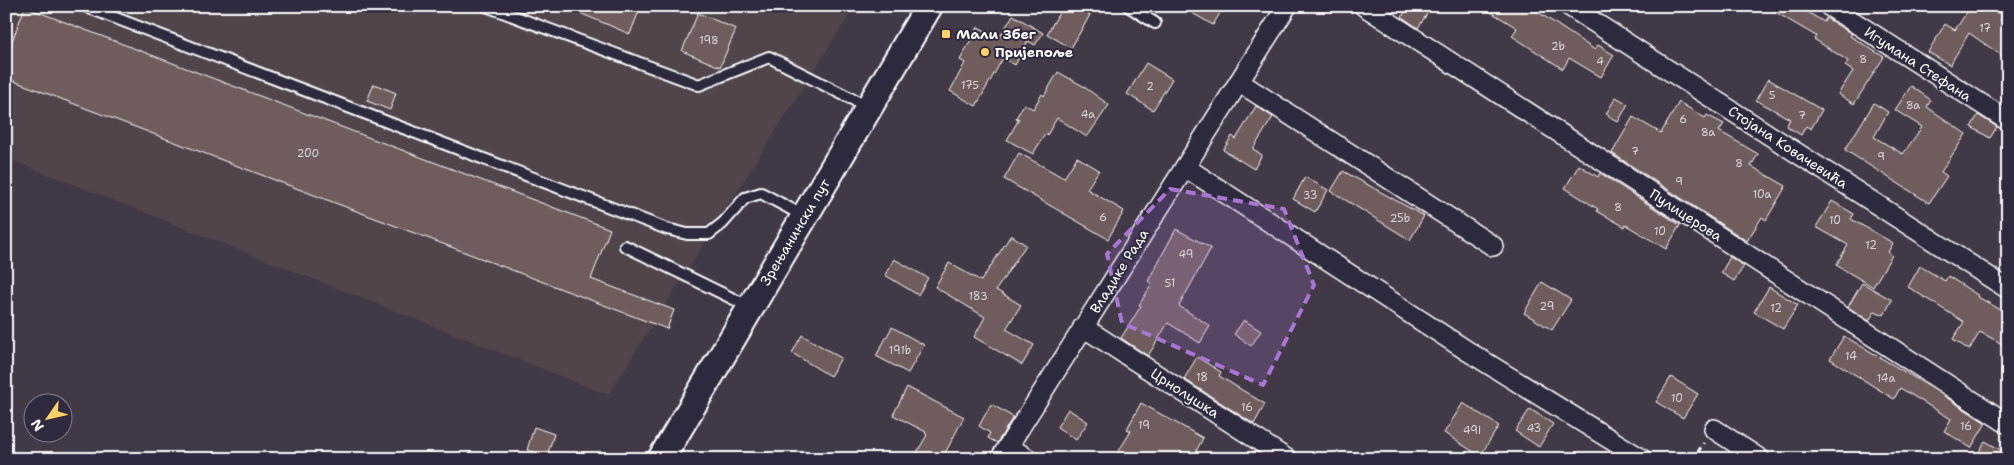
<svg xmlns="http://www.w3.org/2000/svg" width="2014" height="465" viewBox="0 0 2014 465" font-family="'Shantell Sans',sans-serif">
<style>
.built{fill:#4f444c}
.building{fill:#6e5d5b;stroke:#fff}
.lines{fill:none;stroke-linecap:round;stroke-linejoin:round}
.service-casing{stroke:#fff;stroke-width:14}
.minor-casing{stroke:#fff;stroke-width:22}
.secondary-casing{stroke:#fff;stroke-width:30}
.path{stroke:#fff;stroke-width:3;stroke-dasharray:5 4;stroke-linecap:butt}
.service{stroke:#2f2a3d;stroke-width:10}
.minor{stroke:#2f2a3d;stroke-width:19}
.secondary{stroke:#2f2a3d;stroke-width:26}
.marked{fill:#a976d5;fill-opacity:0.2;stroke:#a976d5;stroke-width:4;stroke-dasharray:10 6;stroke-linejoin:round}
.poi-dot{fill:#ffd166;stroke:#2f2a3d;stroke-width:2}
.labels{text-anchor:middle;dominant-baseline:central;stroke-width:4;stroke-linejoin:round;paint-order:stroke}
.number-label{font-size:11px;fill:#dbd6d6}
.poi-label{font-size:14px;font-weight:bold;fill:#fff;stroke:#2f2a3d;text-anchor:start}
.street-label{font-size:14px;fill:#fff;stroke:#2f2a3d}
</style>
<rect width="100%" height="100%" fill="#423946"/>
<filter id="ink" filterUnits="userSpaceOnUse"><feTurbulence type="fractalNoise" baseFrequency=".02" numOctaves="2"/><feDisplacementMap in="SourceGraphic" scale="10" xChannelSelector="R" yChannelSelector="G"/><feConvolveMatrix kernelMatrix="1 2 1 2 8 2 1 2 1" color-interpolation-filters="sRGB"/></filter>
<g filter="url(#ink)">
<path class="built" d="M6 6H855L608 395 6 158Z"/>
<g class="building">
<path d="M563 6H641L630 34Z"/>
<path d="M1063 6H1075L1090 15 1071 48 1047 34Z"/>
<path d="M1180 6H1224L1213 25Z"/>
<path d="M1409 6H1432L1418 28 1402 17Z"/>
<path d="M1481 6H1529L1595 50 1598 45 1614 55 1601 77 1569 58 1563 69 1512 36 1517 28Z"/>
<path d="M1765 6H1797L1824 22 1826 18 1852 34 1850 36 1884 57 1854 104 1838 94 1853 71 1845 66 1848 61 1814 39 1816 36Z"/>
<path d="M1971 6H1988L2002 16 2000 20 2008 25V60L1969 33 1950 65 1928 52 1945 24 1955 30Z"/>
<path d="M25 7 610 229 591 279 674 310 667 329 6 78V57Z"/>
<path d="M698 13 736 29 720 67 682 51Z"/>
<path d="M1013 15 1043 33 1035 45 1028 41 1015 65 1003 58 976 106 950 91 965 63 960 60 978 27 999 38Z"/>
<path d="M1146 63 1172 79 1153 110 1127 94Z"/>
<path d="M1058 72 1083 86 1109 105 1087 137 1057 118 1047 135 1045 134 1033 154 1007 140 1019 119 1016 118 1024 104 1033 109 1042 94 1044 96Z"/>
<path d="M1768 79 1822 110 1811 129 1806 126 1801 135 1786 126 1790 119 1756 100Z"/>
<path d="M374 84 396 93 390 110 367 101Z"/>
<path d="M1911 86 1931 100 1927 107 1966 134 1941 172 1947 176 1929 203 1845 150 1874 103 1888 112 1874 137 1903 154 1922 127 1895 110Z"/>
<path d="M1616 97 1628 104 1618 122 1606 114Z"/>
<path d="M1679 102 1705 118 1707 115 1724 124 1719 131 1758 154 1751 166 1786 186 1766 220 1762 217 1747 241 1612 153 1633 117 1661 133Z"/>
<path d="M1256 106 1273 117 1253 149 1262 155 1254 169 1223 150 1232 136 1236 139Z"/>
<path d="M1978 115 1997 127 1990 138 1971 127Z"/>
<path d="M1019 153 1064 178 1077 157 1099 170 1087 189 1124 211 1108 239 1004 179Z"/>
<path d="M1579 165 1598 177 1600 173 1680 225 1666 249 1626 225 1625 227 1597 211 1598 209 1565 188Z"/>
<path d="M1343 171 1424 216 1410 240 1331 191Z"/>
<path d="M1305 177 1328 190 1315 212 1293 199Z"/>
<path d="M1832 201 1854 214 1851 219 1893 243 1888 252 1892 255 1873 287 1836 265 1848 245 1816 227Z"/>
<path d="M1176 229 1211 248 1179 306 1210 326 1200 343 1168 323 1148 356 1121 338 1141 306 1139 305 1152 284 1148 281Z"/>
<path d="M1011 235 1026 245 996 290 1021 305 1006 329 1034 345 1022 365 974 337 985 317 935 287 949 263 981 281Z"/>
<path d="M1730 257 1744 266 1734 281 1721 273Z"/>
<path d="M894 259 928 278 918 295 885 275Z"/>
<path d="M1920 266 1945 281 1948 276 1979 296 1978 297 2008 314V347L1980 332 1969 350 1953 339 1964 322 1908 287Z"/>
<path d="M1542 282 1571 300 1552 330 1524 313Z"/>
<path d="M1862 283 1892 300 1884 315 1875 311 1869 321 1848 307Z"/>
<path d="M1769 287 1798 305 1783 329 1754 312Z"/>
<path d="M1244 320 1261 331 1251 346 1234 334Z"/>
<path d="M892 327 924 345 908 373 876 356Z"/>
<path d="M802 335 841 358 830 376 792 353Z"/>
<path d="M1844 336 1930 387 1986 423 1971 448 1944 431 1951 419 1900 388 1894 399 1830 359Z"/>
<path d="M1197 357 1221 372 1219 376 1265 404 1254 424 1184 379Z"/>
<path d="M1671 377 1698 394 1683 418 1656 402Z"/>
<path d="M907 387 964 417 942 459H913L927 435 925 433 926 432 893 415Z"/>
<path d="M1141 403 1203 438 1192 459H1114L1131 431 1127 429Z"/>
<path d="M1463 403 1499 426 1480 456 1444 433Z"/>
<path d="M991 404 1013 417 997 443 988 438 990 433 979 426Z"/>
<path d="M1068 409 1088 422 1076 440 1057 427Z"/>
<path d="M1530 409 1553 424 1539 447 1515 431Z"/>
<path d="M534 427 554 434 547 456 527 450Z"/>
<path d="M1985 441 2008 454V459H1986L1978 454Z"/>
</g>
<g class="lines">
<defs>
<g id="service">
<path d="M84 6 667 229 687 234H709L723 223 745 198 761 193 804 216"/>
<path d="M486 6 699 85 769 57 868 107"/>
<path d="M1128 6 1155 23"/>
<path d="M625 246 750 307"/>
</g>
<g id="minor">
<path d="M1364 6 2008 424"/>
<path d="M1569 6 2008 289"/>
<path d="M1829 6 2008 121"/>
<path d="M1239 82 1493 246"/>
<path d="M1185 167 1469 352 1642 459"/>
<path d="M1083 327 1287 459"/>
<path d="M1714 429 1760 459"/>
<path d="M1008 446 1028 459"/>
<path d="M1000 459 1287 6"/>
</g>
<path id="secondary" d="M661 459 929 6"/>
</defs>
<use href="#service" class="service-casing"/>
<use href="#minor" class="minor-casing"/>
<use href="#secondary" class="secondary-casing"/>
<path class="path" d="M1693 459 1704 443"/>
<use href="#service" class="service"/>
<use href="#minor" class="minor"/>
<use href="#secondary" class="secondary"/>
</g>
</g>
<path class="marked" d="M1170 189 1284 209 1314 285 1263 385 1122 323 1107 254Z"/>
<g class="poi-dot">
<rect x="941" y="29" width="10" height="10" rx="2.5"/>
<circle cx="985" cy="52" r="5"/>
</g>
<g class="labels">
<g class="number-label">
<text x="1985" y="28">17</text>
<text x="709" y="40">198</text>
<text x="1558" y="46">2b</text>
<text x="1863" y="59">8</text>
<text x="1600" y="61">4</text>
<text x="970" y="85">175</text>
<text x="1150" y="86">2</text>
<text x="1772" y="95">5</text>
<text x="1913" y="105">8a</text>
<text x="1088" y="114">4a</text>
<text x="1802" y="115">7</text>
<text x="1683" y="119">6</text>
<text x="1708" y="132">8a</text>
<text x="1635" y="151">7</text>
<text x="308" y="153">200</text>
<text x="1881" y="156">9</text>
<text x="1739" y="163">8</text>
<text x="1679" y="181">9</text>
<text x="1762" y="194">10a</text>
<text x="1310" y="195">33</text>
<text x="1618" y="207">8</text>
<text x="1103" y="217">6</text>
<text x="1400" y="218">25b</text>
<text x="1835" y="220">10</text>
<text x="1660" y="231">10</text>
<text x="1871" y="245">12</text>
<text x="1186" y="254">49</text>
<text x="1170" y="283">51</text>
<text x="978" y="296">183</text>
<text x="1547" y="306">29</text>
<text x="1776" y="308">12</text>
<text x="900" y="350">191b</text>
<text x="1851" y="356">14</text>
<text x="1202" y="377">18</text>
<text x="1886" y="378">14a</text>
<text x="1677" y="398">10</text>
<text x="1247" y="407">16</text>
<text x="1144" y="425">19</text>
<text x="1966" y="426">16</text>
<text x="1534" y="428">43</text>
<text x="1472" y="430">49i</text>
</g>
<g class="poi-label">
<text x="956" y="34">Мали Збег</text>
<text x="995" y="52">Пријепоље</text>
</g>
<g class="street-label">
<text transform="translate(1918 64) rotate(33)">Игумана Стефана</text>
<text transform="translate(1788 147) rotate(33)">Стојана Ковачевића</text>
<text transform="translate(1686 215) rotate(33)">Пулицерова</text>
<text transform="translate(795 232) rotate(-59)">Зрењанински пут</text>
<text transform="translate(1119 271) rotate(-58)">Владике Рада</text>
<text transform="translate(1185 393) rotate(33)">Црнолушка</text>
</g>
</g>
<rect width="2014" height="465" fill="none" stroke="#2f2a3d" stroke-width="25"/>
<rect x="12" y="12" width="1989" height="440" fill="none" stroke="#fff" stroke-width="2" filter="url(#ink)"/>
<g transform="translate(48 418) rotate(236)"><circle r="24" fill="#2f2a3d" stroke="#827f8b"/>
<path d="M0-4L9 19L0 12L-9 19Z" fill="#ffd166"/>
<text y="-8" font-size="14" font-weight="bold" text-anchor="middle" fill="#ffffff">N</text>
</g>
</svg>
